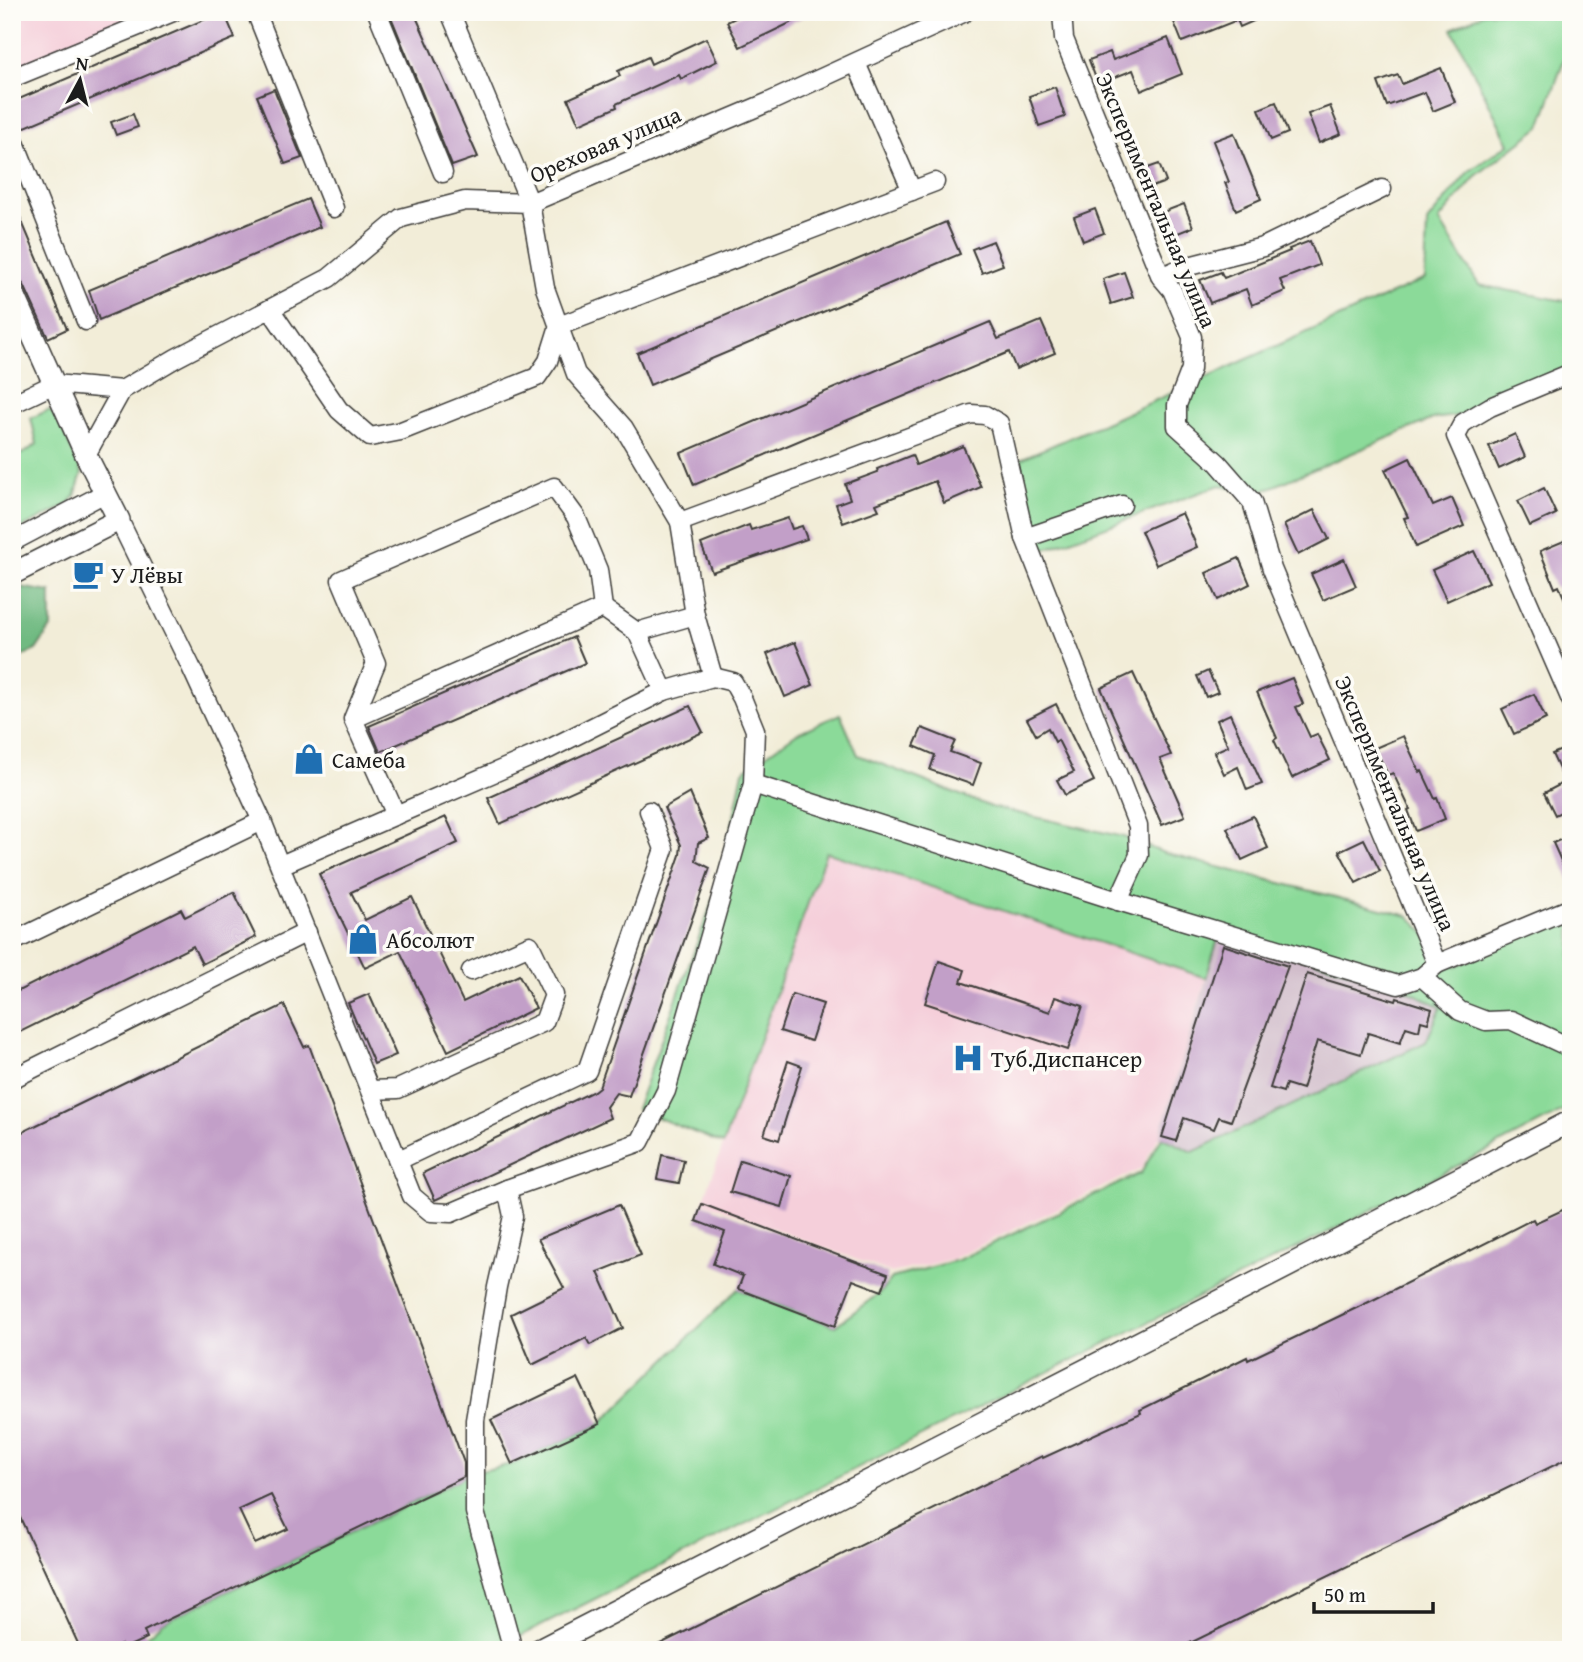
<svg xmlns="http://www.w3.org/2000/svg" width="1583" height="1662" viewBox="0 0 1583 1662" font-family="'Gentium Book Plus',serif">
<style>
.built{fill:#f5cfda}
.industrial{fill:#d1bdcb}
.green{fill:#8bda99;stroke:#547b5a;stroke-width:2}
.forest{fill:#70ba81;stroke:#466b4e;stroke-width:2}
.building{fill:#c29fc8;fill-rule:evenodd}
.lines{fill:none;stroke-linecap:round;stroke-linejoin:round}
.minor-casing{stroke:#3c3b38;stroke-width:21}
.major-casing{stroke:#3c3b38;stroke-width:24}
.minor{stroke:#fff;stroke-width:18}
.major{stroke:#fff;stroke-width:21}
.labels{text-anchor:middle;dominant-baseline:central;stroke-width:7;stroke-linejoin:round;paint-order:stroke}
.street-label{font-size:23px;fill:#1c1c1c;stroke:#fdfcf7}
.poi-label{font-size:23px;fill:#1c1c1c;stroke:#fdfcf7;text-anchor:start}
</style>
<rect width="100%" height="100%" fill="#fdfcf7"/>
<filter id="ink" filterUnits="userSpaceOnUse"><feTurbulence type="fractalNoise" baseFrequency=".0143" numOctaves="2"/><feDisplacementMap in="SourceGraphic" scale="14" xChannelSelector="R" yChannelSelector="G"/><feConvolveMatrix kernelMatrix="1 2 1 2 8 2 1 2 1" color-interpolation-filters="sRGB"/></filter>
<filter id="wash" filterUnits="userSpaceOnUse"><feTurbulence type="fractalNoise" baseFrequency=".00686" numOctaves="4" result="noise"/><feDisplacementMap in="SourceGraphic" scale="28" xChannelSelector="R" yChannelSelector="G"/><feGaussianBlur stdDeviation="1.57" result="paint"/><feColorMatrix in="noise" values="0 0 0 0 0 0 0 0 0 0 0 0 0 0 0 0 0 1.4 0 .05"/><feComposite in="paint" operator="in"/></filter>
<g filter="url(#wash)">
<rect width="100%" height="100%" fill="#f2edd8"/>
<g class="built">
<path d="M12 12H158L12 73Z"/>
<path d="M826 852 1206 978 1159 1137 1141 1169 952 1259 892 1273 703 1202Z"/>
</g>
<path class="industrial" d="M1220 933 1398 985 1441 1007 1426 1043 1193 1152 1159 1137Z"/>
<g class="green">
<path d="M1486 12H1571V40L1540 127 1477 175 1439 220 1479 285 1571 302V373L1470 414 1433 419 1258 493 1220 485 1038 552 1020 459 1114 419 1425 279 1427 222 1468 172 1509 144 1452 29Z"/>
<path d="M49 410 57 417 82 473 75 496 66 506 12 533V456L24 453 37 444 31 418Z"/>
<path d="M840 714 858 755 991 807 1124 837 1164 853 1409 916 1456 966 1571 914V1107L1343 1225 493 1650H107C133 1647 145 1640 163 1622L425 1497 468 1474 512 1464 600 1424 738 1289 835 1326 882 1291 892 1278 958 1260 1141 1173 1162 1137 1193 1152 1426 1042 1441 1007 1397 985 1220 933 1206 978 826 852 723 1144 636 1109 723 872 743 771 797 733Z"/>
</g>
<path class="forest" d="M20 587 51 592V628L36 650 12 661V590Z"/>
<g id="blocks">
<g class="building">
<path d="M222 12H224L235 38 23 128 12 102Z"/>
<path d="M389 12H414L478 157 452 166Z"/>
<path d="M747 12H813L740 47 727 22Z"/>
<path d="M1170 12H1274L1240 27 1237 20 1182 42Z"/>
<path d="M706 38 717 61 681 79 679 75 616 104 617 107 579 124 568 99 620 76 618 71 648 57 651 64Z"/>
<path d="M1168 38 1182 74 1141 91 1133 70 1098 84 1089 60 1110 52 1113 60Z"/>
<path d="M1441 68 1455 102 1433 111 1425 92 1387 106 1378 82 1398 75 1402 84Z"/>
<path d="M1055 87 1065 117 1039 126 1029 96Z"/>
<path d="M274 89 302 158 285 164 257 96Z"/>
<path d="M1276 102 1288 133 1271 140 1259 109Z"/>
<path d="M1330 106 1341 134 1319 143 1308 114Z"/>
<path d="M133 114 138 127 116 135 111 122Z"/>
<path d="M1234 133 1261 199 1236 210 1225 183 1229 182 1213 141Z"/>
<path d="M1159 164 1166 182 1149 188 1142 170Z"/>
<path d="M12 198 67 329 48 338 24 285 17 278 12 268Z"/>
<path d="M308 199 320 227 99 320 89 290Z"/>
<path d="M1184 204 1193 227 1173 235 1163 212Z"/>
<path d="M1095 209 1104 233 1083 241 1074 217Z"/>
<path d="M946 222 960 254 650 385 637 353Z"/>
<path d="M993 241 1003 265 982 273 972 249Z"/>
<path d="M1310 241 1319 265 1280 280 1285 291 1252 305 1246 289 1210 303 1200 280 1221 272 1224 278 1290 251 1289 249Z"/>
<path d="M1124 272 1133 297 1111 304 1103 279Z"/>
<path d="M1041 321 1055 353 1016 369 1009 352 694 485 681 453 990 322 998 339Z"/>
<path d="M1515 434 1525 457 1499 469 1489 446Z"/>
<path d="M963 446 981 487 944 503 935 481 876 504 879 510 843 523 836 504 850 499 845 484 878 472 877 469 912 455 916 465Z"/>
<path d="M1410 458 1433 506 1452 498 1464 526 1416 547 1404 518 1408 517 1385 470Z"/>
<path d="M1544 488 1556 514 1530 526 1518 501Z"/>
<path d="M1314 510 1329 539 1298 555 1284 525Z"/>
<path d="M1182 513 1197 547 1156 565 1141 531Z"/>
<path d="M788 518 792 529 802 526 807 539 712 572 701 544 749 525 751 530Z"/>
<path d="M1571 538V613L1559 586 1555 588 1540 551Z"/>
<path d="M1474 551 1489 582 1447 601 1432 570Z"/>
<path d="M1239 558 1250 584 1218 600 1206 573Z"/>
<path d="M1344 559 1356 586 1323 600 1311 574Z"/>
<path d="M574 637 585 663 380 752 369 726Z"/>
<path d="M795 642 813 685 785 697 767 654Z"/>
<path d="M1208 671 1218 692 1206 697 1197 676Z"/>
<path d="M1133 673 1171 755 1160 759 1185 816 1162 825 1101 688Z"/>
<path d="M1292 678 1303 704 1296 707 1310 737 1317 734 1330 760 1292 778 1274 740 1277 738 1257 692Z"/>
<path d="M1534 694 1546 719 1514 734 1502 709Z"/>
<path d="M1056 704 1094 781 1065 795 1057 780 1074 772 1058 740 1055 742 1048 728 1036 735 1027 719Z"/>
<path d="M690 706 703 732 500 824 488 798Z"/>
<path d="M1230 714 1262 784 1247 790 1238 767 1224 774 1214 752 1228 746 1217 720Z"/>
<path d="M922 728 955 741 950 752 981 763 973 785 930 770 935 755 914 746Z"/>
<path d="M1403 736 1420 772 1422 771 1435 799 1437 798 1445 819 1416 831 1408 810 1410 809 1393 773 1388 775 1375 748Z"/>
<path d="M1571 746V807L1555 815 1544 793 1565 782 1552 754Z"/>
<path d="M690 793 709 838 698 843 696 861 710 868 629 1096 616 1093 606 1107 610 1118 435 1200 423 1173 594 1091 599 1087 680 855 681 845 664 808Z"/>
<path d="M1253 816 1268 848 1242 860 1227 828Z"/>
<path d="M446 817 458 843 351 892 365 920 412 897 463 1002 519 975 536 1008 448 1051 400 951 365 968 319 874Z"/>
<path d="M1571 835V883L1553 843Z"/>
<path d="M1364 839 1380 871 1356 883 1339 851Z"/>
<path d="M234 892 256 937 202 964 193 946 12 1036V994L181 909 185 917Z"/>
<path d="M1223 945 1288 966 1231 1121 1219 1117 1214 1129 1184 1118 1176 1141 1162 1137Z"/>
<path d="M939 961 965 970 961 982 1050 1012 1055 997 1083 1006 1068 1050 925 1003Z"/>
<path d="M1307 974 1396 1001 1397 998 1432 1009 1428 1023 1421 1021 1419 1031 1406 1027 1400 1043 1368 1033 1361 1054 1317 1041 1302 1089 1286 1084 1283 1092 1270 1088Z"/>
<path d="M369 994 396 1055 374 1064 348 1003Z"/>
<path d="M792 994 823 1004 811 1041 780 1031Z"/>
<path d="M284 1005 304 1047 309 1045 464 1463V1477L144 1631 147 1638 123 1649 121 1644 107 1650H81L12 1500V1137ZM271 1495 288 1529 255 1544 239 1510Z"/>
<path d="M788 1061 802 1066 779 1140 764 1135Z"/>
<path d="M662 1155 684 1160 679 1183 657 1179Z"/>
<path d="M740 1160 791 1176 782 1207 730 1192Z"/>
<path d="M702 1204 888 1274 882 1291 853 1280 835 1326 738 1289 743 1276 713 1264 725 1232 696 1221Z"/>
<path d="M619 1205 641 1255 598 1272 623 1328 590 1345 586 1338 532 1365 511 1314 564 1288 538 1239Z"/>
<path d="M1571 1206V1457L1176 1650H648L1042 1456 1043 1458 1141 1413 1140 1410 1247 1357 1248 1360 1371 1301 1533 1219 1535 1223Z"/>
<path d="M578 1378 600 1424 512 1464 491 1420Z"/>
</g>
</g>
</g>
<g filter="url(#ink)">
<use href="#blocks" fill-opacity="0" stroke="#3c3b38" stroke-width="2"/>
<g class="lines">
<defs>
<g id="minor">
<path d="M256 12 334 208"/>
<path d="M377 12 443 173"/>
<path d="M450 12 530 203 545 288 576 374 624 428 680 522 695 615 713 677"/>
<path d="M856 63 912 191"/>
<path d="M12 78 173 12"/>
<path d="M12 135 86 321"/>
<path d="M1161 277 1181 268 1263 247 1382 189"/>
<path d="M270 309 339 410 370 437 401 431 537 377 548 361 559 326 935 182"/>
<path d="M1571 373 1490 407 1463 423 1456 436 1571 700"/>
<path d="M12 404 54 384 122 390"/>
<path d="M86 455 122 390 176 358 329 278 401 218 465 201 530 203 769 102 965 12"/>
<path d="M119 520 191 667 262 821 412 1196 431 1212 451 1213 507 1189 640 1142 666 1091 753 784 755 730 742 698 733 682 713 677 664 691 549 749 396 815"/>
<path d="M680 522 971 414 985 415 999 423 1025 538 1138 826 1139 855 1118 901"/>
<path d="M1025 538 1122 505"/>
<path d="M12 542 105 493"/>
<path d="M603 608 637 632 664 691"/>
<path d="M637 632 695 615"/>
<path d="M753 784 1118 901 1398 985 1422 977 1437 964 1272 569 1252 502 1218 463 1177 426V405L1191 369 1192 337 1172 290 1161 277 1064 39 1062 12"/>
<path d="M281 865 396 815 353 719 603 608 598 570 576 517 554 487 341 580 376 663 353 719"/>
<path d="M12 942 262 821"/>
<path d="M1437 964 1571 908"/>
<path d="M1422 977 1460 1011 1486 1021 1511 1020 1571 1048"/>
<path d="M12 1079 307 932"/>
<path d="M371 1090 398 1089 544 1022 554 995 530 945 471 971"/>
<path d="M399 1160 587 1071 664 849 649 811"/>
<path d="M507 1189 513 1216 497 1287 475 1420V1512L513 1650"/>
</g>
<g id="major">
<path d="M12 290 86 455 119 520 12 574"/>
<path d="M539 1650 1571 1121"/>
</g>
</defs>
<use href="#minor" class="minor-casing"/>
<use href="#major" class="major-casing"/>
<use href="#minor" class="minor"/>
<use href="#major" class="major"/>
</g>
</g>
<defs>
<symbol id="cafe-bare" viewBox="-9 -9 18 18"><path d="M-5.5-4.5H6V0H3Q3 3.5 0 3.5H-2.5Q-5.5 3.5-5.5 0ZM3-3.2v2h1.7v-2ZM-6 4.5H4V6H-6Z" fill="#1f6fb2" stroke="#fdfcf7" stroke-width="2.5" paint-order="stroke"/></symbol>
<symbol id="shop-bare" viewBox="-9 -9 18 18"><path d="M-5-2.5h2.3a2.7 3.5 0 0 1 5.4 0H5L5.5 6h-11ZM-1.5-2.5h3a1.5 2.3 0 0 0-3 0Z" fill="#1f6fb2" stroke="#fdfcf7" stroke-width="2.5" paint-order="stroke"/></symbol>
<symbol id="hospital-bare" viewBox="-9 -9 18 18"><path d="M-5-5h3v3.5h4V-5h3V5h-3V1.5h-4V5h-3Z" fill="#1f6fb2" stroke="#fdfcf7" stroke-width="2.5" paint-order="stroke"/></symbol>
</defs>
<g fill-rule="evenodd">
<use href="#cafe-bare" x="66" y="552" width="44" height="44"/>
<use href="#shop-bare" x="287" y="737" width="44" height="44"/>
<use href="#shop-bare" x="341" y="917" width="44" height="44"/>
<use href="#hospital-bare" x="946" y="1036" width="44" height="44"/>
</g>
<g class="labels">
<g class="street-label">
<text transform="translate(605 144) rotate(-23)">Ореховая улица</text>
<text transform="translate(1157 200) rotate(67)">Экспериментальная улица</text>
<text transform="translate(1396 803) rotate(67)">Экспериментальная улица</text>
</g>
<g class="poi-label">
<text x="111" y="574">У Лёвы</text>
<text x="332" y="759">Самеба</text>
<text x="386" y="939">Абсолют</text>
<text x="991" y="1058">Туб.Диспансер</text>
</g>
</g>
<rect width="1583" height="1662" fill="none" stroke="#fdfcf7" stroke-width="42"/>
<g transform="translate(80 80) rotate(7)" stroke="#fdfcf7" stroke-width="5" paint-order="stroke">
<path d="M0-5L12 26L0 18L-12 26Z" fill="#1c1c1c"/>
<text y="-10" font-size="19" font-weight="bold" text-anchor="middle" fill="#1c1c1c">N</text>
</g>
<path d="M1314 1602v10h119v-10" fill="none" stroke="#1c1c1c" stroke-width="3.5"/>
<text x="1324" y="1602" font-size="21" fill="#1c1c1c" stroke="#fdfcf7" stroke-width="5" paint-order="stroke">50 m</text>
</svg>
